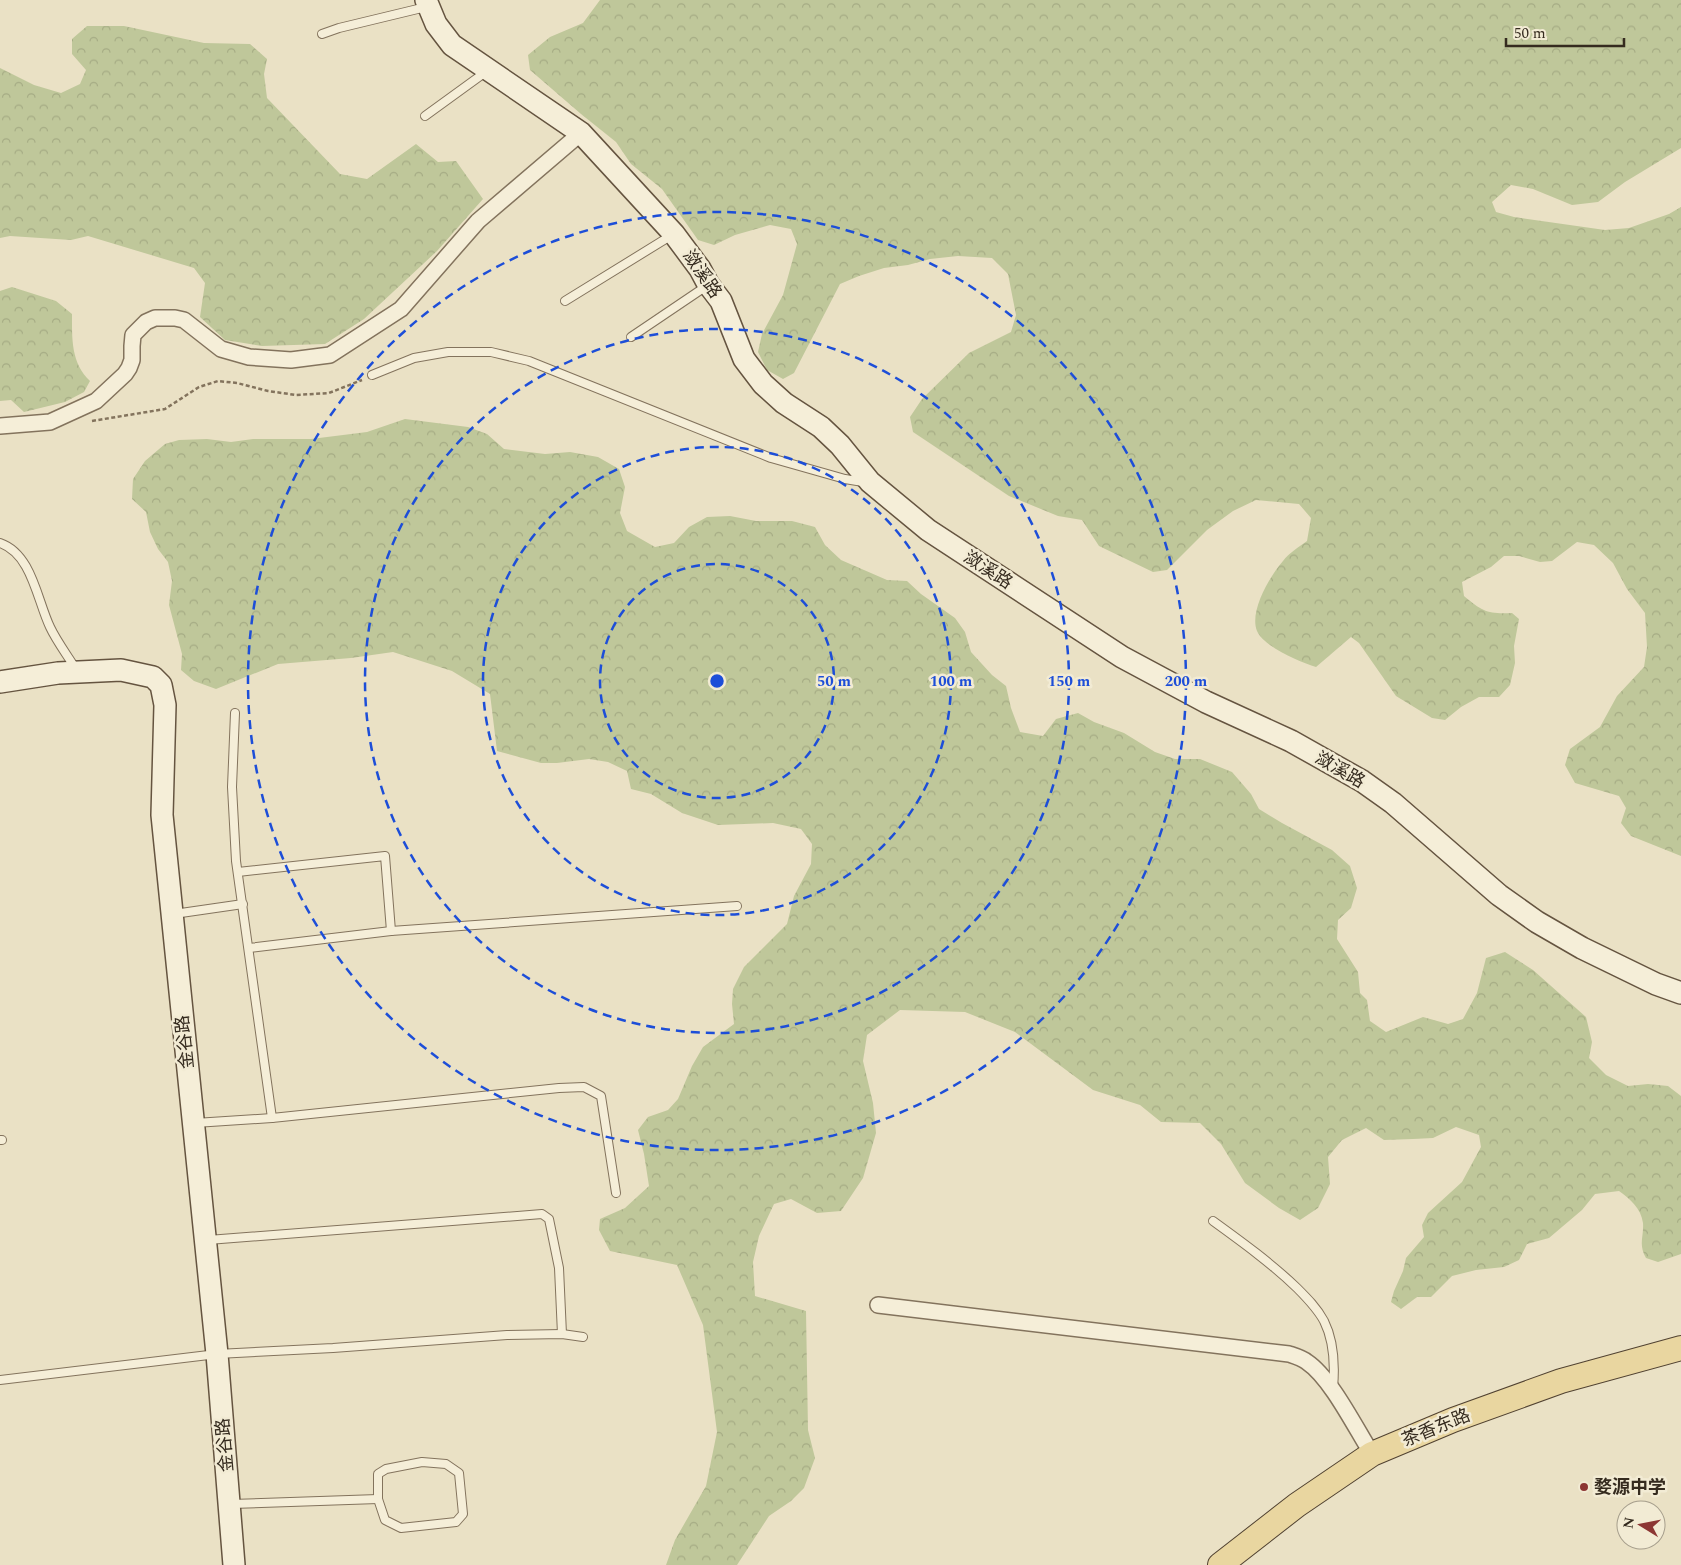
<svg xmlns="http://www.w3.org/2000/svg" width="1681" height="1565" viewBox="0 0 1681 1565" font-family="Spectral,'Noto Sans SC',serif">
<style>
.forest{fill:url(#forest-crowns)}
.lines{fill:none;stroke-linecap:round;stroke-linejoin:round}
.lane-casing{stroke:#83735d;stroke-width:10}
.street-casing{stroke:#83735d;stroke-width:18}
.secondary-casing{stroke:#655440;stroke-width:24}
.primary-casing{stroke:#514231;stroke-width:26}
.path{stroke:#83735d;stroke-width:2.5;stroke-dasharray:4 2.5;stroke-linecap:butt}
.lane{stroke:#f5eed8;stroke-width:8}
.street{stroke:#f5eed8;stroke-width:15}
.secondary{stroke:#f5eed8;stroke-width:21}
.primary{stroke:#e9d6a0;stroke-width:24}
.ring{fill:none;stroke:#1d4ed8;stroke-width:2.5;stroke-dasharray:9 6}
.poi-dot{fill:#8c3633;stroke:#f2ebd4;stroke-width:2}
.labels{text-anchor:middle;dominant-baseline:central;stroke-width:5;stroke-linejoin:round;paint-order:stroke}
.street-label{font-size:18px;fill:#352b1f;stroke:#f2ebd4}
.poi-label{font-size:18px;font-weight:bold;fill:#352b1f;stroke:#f2ebd4;text-anchor:start}
.centre{fill:#1d4ed8;stroke:#f2ebd4;stroke-width:2.5}
.ring-label{font-size:15px;text-anchor:middle;font-weight:bold;fill:#1d4ed8;stroke:#f2ebd4;stroke-width:5;stroke-linejoin:round;paint-order:stroke}
</style>
<defs>
<pattern id="forest-crowns" width="20" height="18" patternUnits="userSpaceOnUse" patternTransform="scale(1.25)"><rect width="20" height="18" fill="#bfc79a"/><path d="M2 6a3 3 0 1 1 6 0M12 15a3 3 0 1 1 6 0" fill="none" stroke="#a5ab84"/></pattern>
</defs>
<rect width="100%" height="100%" fill="#eae1c5"/>
<g class="forest">
<path d="M600 0H1681V148L1625 182 1598 202 1572 205 1533 189 1511 185 1492 202 1496 212 1514 217 1605 230 1629 228 1669 214 1681 207V856L1631 836 1621 823 1626 808 1619 796 1575 783 1565 765 1570 749 1600 727 1617 696 1644 667 1647 647 1645 613 1627 589 1613 563 1594 545 1577 542 1552 561 1540 562 1519 556H1504L1491 567 1462 582 1464 596C1483 612 1488 614 1512 613L1519 619 1514 646 1515 663 1510 685 1499 697H1479L1461 707 1445 720 1432 718 1396 696 1359 643 1351 637 1316 667C1300 662 1264 647 1257 631 1249 611 1270 576 1283 561 1289 553 1299 547 1307 541L1311 518 1299 504 1256 500 1233 511 1207 530 1167 570 1153 572 1099 546 1082 520 1058 516 1009 496 913 432 910 417 922 399 969 353 1011 332 1016 315 1008 274 992 258 958 256 930 259 908 265 884 268 859 276 840 284 794 373 783 379 767 370 758 352 762 334 783 295 797 244 791 229 770 225 735 235 714 245 698 240 662 189 631 164 616 142 581 114 530 70 528 55 550 37 583 23Z"/>
<path d="M87 26H124L204 43 250 44 267 59 264 74 267 98 340 174 367 179 416 144 438 162 456 161 483 199 437 251 364 319 325 344 262 346 225 340 200 317 205 283 194 268 88 236 71 240 10 236 0 238V68L34 85 61 93 80 84 86 70 72 54V39Z"/>
<path d="M12 287 56 301 72 314C72 339 71 363 90 381L84 392 65 402 24 412 11 400 0 401V291Z"/>
<path d="M405 419 468 427 487 434 504 449 545 454 570 452 598 457 619 469 625 487 620 513 627 531 655 547 674 543 689 527 707 517 730 516 756 521H792L815 527 825 545 841 560 887 580 907 581 921 594 955 618 965 632 971 652 992 675 1006 686 1011 708 1020 732 1043 736 1056 719 1078 713 1094 722 1124 733 1155 752 1175 759H1200L1232 772 1251 794 1259 809 1282 823 1332 850 1350 866 1357 888 1351 908 1338 920 1337 939 1358 972 1360 993 1367 1000 1370 1021 1386 1032 1423 1017 1448 1024 1463 1019 1477 993 1486 958 1505 952 1533 970 1586 1017 1592 1042 1589 1058 1606 1075 1628 1086 1648 1084 1668 1086 1681 1096V1254L1658 1262 1646 1258C1638 1244 1644 1237 1643 1223 1641 1208 1630 1199 1619 1191L1595 1194 1582 1210 1549 1238 1527 1244 1519 1260 1504 1267 1476 1270 1452 1276 1431 1297H1417L1401 1309 1391 1302 1394 1291 1403 1271 1406 1258 1424 1237 1422 1225 1428 1213 1462 1182 1481 1147 1479 1135 1456 1127 1433 1138 1413 1139 1384 1140 1366 1128 1342 1140 1328 1157 1330 1184 1318 1208 1300 1220 1279 1208 1245 1183 1221 1144 1200 1123 1161 1122 1140 1105 1093 1090 1015 1032 965 1012 900 1010 867 1035 863 1061 873 1103 876 1133 863 1178 841 1211 817 1213 791 1199 774 1204 759 1236 753 1262 755 1296 806 1311 808 1430 815 1458 804 1488 791 1501 769 1516 737 1565H666L675 1540 706 1486 717 1432 703 1325 677 1265 610 1251 599 1230 600 1219 625 1208 649 1186 644 1154 638 1130 648 1117 668 1110 678 1099 692 1066 703 1047 734 1024 732 1004 733 989 744 967 787 924 794 896 811 864 812 844 801 829 773 823 718 825 682 813 651 794 631 789 627 771 608 762 589 759 557 763H541L497 751 490 694 452 671 393 652 351 658 278 664 216 689 194 681 181 670 182 654 169 605 172 581 168 562 158 549 150 532 146 512 132 499 133 479 145 461 165 444 179 440 207 439 231 442 253 439H311L367 432Z"/>
</g>
<g class="lines">
<defs>
<g id="lane">
<path d="M322 34 339 28 426 7"/>
<path d="M425 116 487 71"/>
<path d="M565 301 672 235"/>
<path d="M631 337 708 285"/>
<path d="M372 375 414 358 448 352H491L529 361 771 458 845 479 863 482"/>
<path d="M0 543C32 554 37 600 50 627 57 642 68 656 77 671"/>
<path d="M235 713 232 787 236 861 272 1118"/>
<path d="M238 872 385 856 391 931"/>
<path d="M174 914 243 904"/>
<path d="M249 948 391 931 737 906"/>
<path d="M195 1123 272 1118 559 1088 584 1087 601 1096 616 1193"/>
<path d="M0 1140H2"/>
<path d="M1213 1221C1242 1242 1271 1263 1297 1288 1307 1298 1317 1308 1324 1321 1334 1341 1335 1366 1333 1388"/>
<path d="M208 1240 542 1214 549 1219 559 1268 562 1334"/>
<path d="M0 1380 217 1354 333 1348 507 1335 562 1334 583 1337"/>
<path d="M422 1462 446 1464 459 1473 463 1514 456 1522 401 1528 385 1520 378 1499V1474L386 1469Z"/>
<path d="M231 1504 378 1499"/>
</g>
<g id="street">
<path d="M0 426 50 422 96 401 125 374 129 368 132 360V346L133 335 146 322 155 318H175L184 320 221 349 249 357 291 360 330 355 401 309 478 221 581 133"/>
<path d="M878 1305 1289 1354C1295 1356 1302 1358 1307 1362 1331 1378 1356 1429 1372 1454"/>
</g>
<g id="secondary">
<path d="M426 0 436 24 452 45 581 133 674 234 700 269 708 284 721 301 744 359 763 384 784 403 821 427 840 445 870 482 928 530 1122 657 1206 702 1291 741 1362 781 1393 803 1499 895 1537 922 1582 948 1656 984 1681 993"/>
<path d="M0 682 58 673 121 670 153 677 161 685 165 705 162 815 217 1354 234 1565"/>
</g>
<path id="primary" d="M1220 1565 1297 1505 1372 1454 1453 1420 1561 1381 1681 1348"/>
</defs>
<use href="#lane" class="lane-casing"/>
<use href="#street" class="street-casing"/>
<use href="#secondary" class="secondary-casing"/>
<use href="#primary" class="primary-casing"/>
<path class="path" d="M92 421 165 409 199 387 218 381 237 383 268 391 296 395 329 393 362 380"/>
<use href="#lane" class="lane"/>
<use href="#street" class="street"/>
<use href="#secondary" class="secondary"/>
<use href="#primary" class="primary"/>
</g>
<g class="ring">
<circle cx="717" cy="681" r="117"/>
<circle cx="717" cy="681" r="234"/>
<circle cx="717" cy="681" r="352"/>
<circle cx="717" cy="681" r="469"/>
</g>
<circle class="poi-dot" cx="1584" cy="1487" r="5"/>
<g class="labels">
<g class="street-label">
<text transform="translate(702 274) rotate(56)">潋溪路</text>
<text transform="translate(988 570) rotate(33)">潋溪路</text>
<text transform="translate(1340 770) rotate(30)">潋溪路</text>
<text transform="translate(185 1042) rotate(-96)">金谷路</text>
<text transform="translate(1436 1428) rotate(-22)">茶香东路</text>
<text transform="translate(225 1445) rotate(-95)">金谷路</text>
</g>
<g class="poi-label">
<text x="1594" y="1487">婺源中学</text>
</g>
</g>
<circle cx="717" cy="681" r="8" class="centre"/>
<g class="ring-label">
<text x="834" y="686">50 m</text>
<text x="951" y="686">100 m</text>
<text x="1069" y="686">150 m</text>
<text x="1186" y="686">200 m</text>
</g>
<g transform="translate(1641 1525) rotate(280)"><circle r="24" fill="#f2ebd4" stroke="#a69e8c"/>
<path d="M0-4L9 19L0 12L-9 19Z" fill="#8c3633"/>
<text y="-8" font-size="14" font-weight="bold" text-anchor="middle" fill="#352b1f">N</text>
</g>
<path d="M1506 38v8h118v-8" fill="none" stroke="#352b1f" stroke-width="2.5"/>
<text x="1514" y="38" font-size="15" fill="#352b1f" stroke="#f2ebd4" stroke-width="4" paint-order="stroke">50 m</text>
</svg>
